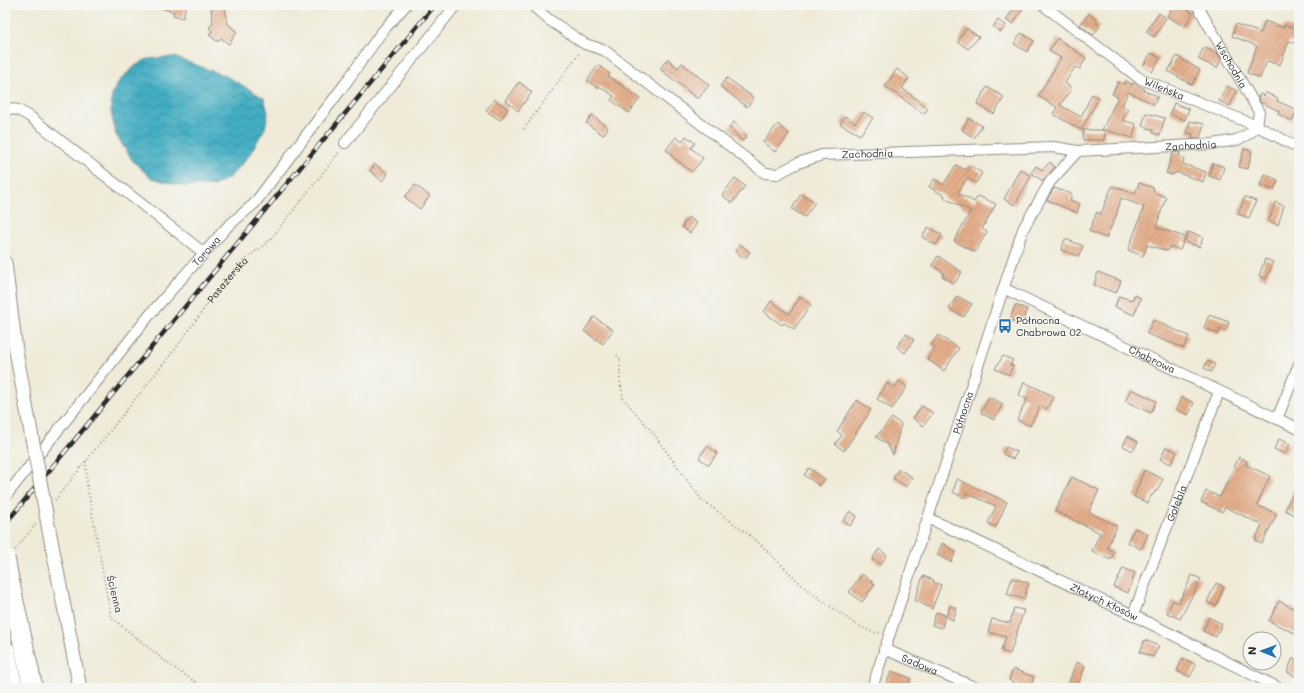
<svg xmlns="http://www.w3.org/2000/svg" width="1304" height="693" viewBox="0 0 1304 693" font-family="Mali,sans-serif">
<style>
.water{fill:url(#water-waves);stroke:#376c76}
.building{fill:url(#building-hatch)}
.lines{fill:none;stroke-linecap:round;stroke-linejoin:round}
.minor-casing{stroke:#8d8b82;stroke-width:12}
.tertiary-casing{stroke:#8d8b82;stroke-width:15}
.motorway-casing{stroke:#8d8b82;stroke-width:21}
.path{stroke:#8d8b82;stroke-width:2;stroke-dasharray:1 3;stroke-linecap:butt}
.minor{stroke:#fff;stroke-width:10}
.tertiary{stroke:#fff;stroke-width:13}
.motorway{stroke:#fff;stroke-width:19}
.rail-casing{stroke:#2b2b2b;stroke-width:4.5}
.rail{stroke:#f6f6f2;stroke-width:3;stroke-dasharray:9;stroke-linecap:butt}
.tertiary-bridge-casing{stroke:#8d8b82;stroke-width:15;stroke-linecap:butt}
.motorway-bridge-casing{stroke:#8d8b82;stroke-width:21;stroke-linecap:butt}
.tertiary-bridge{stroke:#fff;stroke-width:13}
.motorway-bridge{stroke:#fff;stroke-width:19}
.labels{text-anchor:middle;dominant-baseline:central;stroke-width:3;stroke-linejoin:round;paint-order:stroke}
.street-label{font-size:10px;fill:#2b2b2b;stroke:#f6f6f2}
.poi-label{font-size:10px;fill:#2b2b2b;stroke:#f6f6f2;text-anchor:start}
</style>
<defs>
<pattern id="water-waves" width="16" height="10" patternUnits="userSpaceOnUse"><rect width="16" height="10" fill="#43adc2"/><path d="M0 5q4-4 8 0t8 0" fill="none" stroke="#388d9e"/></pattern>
<pattern id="building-hatch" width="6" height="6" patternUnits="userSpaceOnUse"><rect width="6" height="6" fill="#e5af8b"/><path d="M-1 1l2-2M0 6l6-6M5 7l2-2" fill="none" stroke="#ba8f72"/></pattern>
</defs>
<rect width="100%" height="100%" fill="#f6f6f2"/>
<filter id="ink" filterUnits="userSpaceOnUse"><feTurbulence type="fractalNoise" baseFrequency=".025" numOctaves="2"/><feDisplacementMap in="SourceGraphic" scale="8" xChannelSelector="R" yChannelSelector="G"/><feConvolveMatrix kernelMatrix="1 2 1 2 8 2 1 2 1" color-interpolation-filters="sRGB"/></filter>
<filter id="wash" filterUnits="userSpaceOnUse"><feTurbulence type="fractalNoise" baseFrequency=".012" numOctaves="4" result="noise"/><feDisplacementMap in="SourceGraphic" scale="16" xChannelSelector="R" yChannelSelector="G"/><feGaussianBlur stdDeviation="0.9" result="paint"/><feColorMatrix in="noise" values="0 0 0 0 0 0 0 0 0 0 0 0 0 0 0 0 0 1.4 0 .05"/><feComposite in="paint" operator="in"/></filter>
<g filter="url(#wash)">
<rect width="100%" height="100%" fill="#efebd8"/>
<path class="water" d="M174 57 226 76 264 98 268 113 265 128 248 157 229 178 213 186H183L151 178 133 161 116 135 111 112 112 93 120 80 135 66 147 59Z"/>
<g id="blocks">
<g class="building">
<path d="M157 5H186L183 18 173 15 174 12 157 7Z"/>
<path d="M1016 5H1025L1013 24 1006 20Z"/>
<path d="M1174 5H1191L1188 10 1193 13 1185 27 1167 16Z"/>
<path d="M225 7 228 24 237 32 229 44 221 38 218 42 209 35 212 31 209 28 213 23 211 9Z"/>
<path d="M1159 13 1166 18 1154 37 1146 32Z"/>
<path d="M1089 14 1098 21 1096 23 1100 26 1093 35 1080 25Z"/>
<path d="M998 20 1006 25 1001 32 993 27Z"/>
<path d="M1265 21 1284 28V25L1299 30V45L1289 41 1280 65 1267 61 1260 78 1247 73 1257 46 1232 36 1236 24 1261 33Z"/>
<path d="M966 28 979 37 968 49 958 42Z"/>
<path d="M1021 33 1034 41 1027 52 1014 44Z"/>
<path d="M1057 38 1086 58 1080 69 1075 67 1065 83 1072 88 1060 105 1081 117 1092 94 1099 98 1081 130 1053 114 1057 107 1038 96 1061 58 1049 51Z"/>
<path d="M1204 47 1218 54 1221 60 1217 68 1198 59Z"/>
<path d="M1151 53 1160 58 1152 72 1143 66Z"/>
<path d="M1177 56 1200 70 1192 85 1168 71Z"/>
<path d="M667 59 678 68 682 63 709 85 698 99 660 69Z"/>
<path d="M598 65 610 74 608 76 640 98 629 113 611 100 614 96 599 86 598 88 587 81Z"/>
<path d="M897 69 909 78 902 88 928 108 924 114 885 86Z"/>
<path d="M727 78 754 98 747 107 720 86Z"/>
<path d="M1126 81 1132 84 1131 86 1133 83 1145 89 1144 91 1158 96 1154 104 1128 92 1122 106 1128 109 1122 120 1136 124 1133 138 1105 130 1104 140H1083V130H1104H1102L1118 97 1112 94 1118 82 1124 84Z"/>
<path d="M519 82 532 92 518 111 505 100Z"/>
<path d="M1227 86 1237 91 1230 106 1219 101Z"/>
<path d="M987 87 1004 97 994 114 977 104Z"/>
<path d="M1265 92 1278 99 1277 101 1297 110 1292 121 1278 114 1279 111 1260 102 1258 97 1260 94 1264 96Z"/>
<path d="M494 99 508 109 500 120 486 111Z"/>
<path d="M1174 103 1189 109 1185 120 1170 114Z"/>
<path d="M864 112 873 118 860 135 840 124 845 116 855 123Z"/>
<path d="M1146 113 1165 118 1160 135 1153 133V130L1142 126Z"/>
<path d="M592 115 608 128 603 135 586 123Z"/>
<path d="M969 118 982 126 974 138 962 130Z"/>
<path d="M1190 121 1204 124 1200 138H1192L1193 134 1187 133Z"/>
<path d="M734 122 747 136 742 141 729 127Z"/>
<path d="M778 124 789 134 775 152 763 142Z"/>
<path d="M686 136 695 143 691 148 703 158 692 172 671 156 672 154 666 150 676 137 682 142Z"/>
<path d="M1244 149 1252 151 1248 169 1239 167Z"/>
<path d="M1180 152 1179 157 1184 159 1183 164 1206 172 1203 182 1179 173H1174L1173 175 1166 173 1173 153Z"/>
<path d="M1050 162 1055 167 1043 181 1031 173 1036 166 1042 170Z"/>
<path d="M1213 163 1224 167 1220 180 1209 176Z"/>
<path d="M375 164 388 174 382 181 370 171Z"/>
<path d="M956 165 966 170 969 165 982 173 976 183 967 178 958 193 974 202 978 196 996 204 982 229 987 232 975 252 954 241 971 211 944 198 945 196 929 187 934 179 943 185Z"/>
<path d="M1020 169 1031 176 1015 205 1004 199Z"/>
<path d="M1264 174 1278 180 1274 190 1260 185Z"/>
<path d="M735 178 745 186 732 203 722 195Z"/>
<path d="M1139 183 1154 188 1153 192 1166 197 1156 227 1185 237 1180 250 1170 246 1168 251 1147 245 1143 256 1128 250 1144 207 1121 198 1116 216 1106 238 1089 231 1097 212 1101 214 1112 186 1135 194Z"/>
<path d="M415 185 430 196 420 209 405 197Z"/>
<path d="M1054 188 1072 194 1070 200 1080 204 1077 213 1047 200Z"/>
<path d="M801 194 815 202 805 217 792 209Z"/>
<path d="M1245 197 1256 201 1249 218 1238 214Z"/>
<path d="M1275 202 1284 206 1278 225 1269 221Z"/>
<path d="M688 217 697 223 690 233 682 227Z"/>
<path d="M928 227 942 235 936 245 922 237Z"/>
<path d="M1188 232 1203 237 1200 247 1185 242Z"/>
<path d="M1065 239 1083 246 1079 256 1061 250Z"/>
<path d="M740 244 750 252 745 259 735 251Z"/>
<path d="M938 256 962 272 954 284 942 276 944 273 932 265Z"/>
<path d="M1265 259 1273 262 1266 279 1259 276Z"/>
<path d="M1098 272 1121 281 1116 293 1094 285Z"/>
<path d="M1134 295 1141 298 1134 315 1115 307 1119 296 1132 300Z"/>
<path d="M957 296 972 304 964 317 949 309Z"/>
<path d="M800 297 811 305 794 329 784 323 782 325 764 312 771 301 789 314Z"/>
<path d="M1015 305 1027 309 1022 324 1010 320Z"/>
<path d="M1209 315 1229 322 1226 331 1220 329 1219 334 1204 328Z"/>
<path d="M594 317 613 330 603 344 584 331Z"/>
<path d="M1153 320 1189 336 1184 348 1147 334Z"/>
<path d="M906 334 914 340 905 353 897 347Z"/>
<path d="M938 335 959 348 944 371 927 359 935 347 931 345Z"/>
<path d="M1003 356 1013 360 1010 365 1013 366 1009 375 995 369Z"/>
<path d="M1207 361 1215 364 1211 372 1204 368Z"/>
<path d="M899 381 907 387 892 409 877 399 887 383 894 388Z"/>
<path d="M1024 382 1053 396 1047 409 1040 406 1030 426 1017 420 1027 399 1019 395Z"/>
<path d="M1131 389 1156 401 1151 413 1125 401Z"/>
<path d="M989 397 1003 404 994 420 981 413Z"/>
<path d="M1182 397 1194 403 1188 415 1176 410Z"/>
<path d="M857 400 871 410 844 451 835 444 842 435 837 431Z"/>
<path d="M922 406 933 413 923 426 913 418Z"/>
<path d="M892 418 901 424 893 455 887 444 876 437Z"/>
<path d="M1128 436 1138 442 1133 451 1123 446Z"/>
<path d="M1279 439 1290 444 1285 454 1274 449Z"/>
<path d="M707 446 717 453 709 465 699 458Z"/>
<path d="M1006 447 1017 452 1013 459 1003 454Z"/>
<path d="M1166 447 1177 452 1171 464 1160 459Z"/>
<path d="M1239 457 1247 461 1246 465 1270 476 1257 505 1277 514 1262 544 1255 540 1262 525 1225 507 1222 512 1201 502 1206 491 1220 497Z"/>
<path d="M809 468 825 479 820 486 804 475Z"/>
<path d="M899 469 912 477 907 487 893 478Z"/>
<path d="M1144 470 1163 479 1157 491H1155L1153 495H1151L1148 503 1134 497Z"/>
<path d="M1072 477 1099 490 1089 512 1117 526 1107 548 1114 552 1111 560 1092 551 1100 533 1055 511Z"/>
<path d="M957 479 1007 502 996 527 988 523 996 506 966 493 964 498 953 492Z"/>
<path d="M1299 480V517L1285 510Z"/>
<path d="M850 511 857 516 850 526 843 521Z"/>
<path d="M1135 528 1148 534 1141 549 1127 542Z"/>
<path d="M942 543 956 552 951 562 937 555Z"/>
<path d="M879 549 887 555 880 565 872 559Z"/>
<path d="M1123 568 1135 573 1128 593 1114 587Z"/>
<path d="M862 574 875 584 862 602 849 592Z"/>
<path d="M1192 575 1201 579 1180 619 1167 613 1173 600 1179 603Z"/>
<path d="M923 576 934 580 933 582 941 585 932 609 915 600Z"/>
<path d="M1012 578 1029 583 1024 599 1007 594Z"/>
<path d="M1216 583 1224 587 1216 606 1207 602Z"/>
<path d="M1279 601 1299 611V635L1269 621Z"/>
<path d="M950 606 957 608 953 620 946 617Z"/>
<path d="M1014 608 1024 610 1010 654 1001 651 1006 637 988 632 992 619 1010 623Z"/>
<path d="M936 612 945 615 942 628 932 625Z"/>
<path d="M1209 617 1222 624 1216 637 1203 631Z"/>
<path d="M1145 640 1159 646 1153 657 1140 652Z"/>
<path d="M1183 658 1196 665 1190 677 1177 671Z"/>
<path d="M1293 658 1299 661V678L1287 672Z"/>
<path d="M1076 662 1085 666 1077 688H1067Z"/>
<path d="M1013 669 1034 677 1030 688H1022L1009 680Z"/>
<path d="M891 671 911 678 907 688H885Z"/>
</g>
</g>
</g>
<g filter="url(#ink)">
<use href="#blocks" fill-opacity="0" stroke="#8d8b82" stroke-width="1"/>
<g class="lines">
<defs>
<g id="minor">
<path id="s2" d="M532 5 548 19 585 44 604 50 765 173 777 174 798 163 822 155 1054 147 1078 151 1213 144 1237 140 1250 133 1257 126"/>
<path id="s3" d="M1043 5 1139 78 1257 126 1299 148"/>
<path id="s4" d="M1197 5 1259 112 1257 126"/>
<path d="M5 108 18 110 29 116 204 253"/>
<path d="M345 143 456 5"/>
<path id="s5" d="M1005 289 1299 429"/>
<path d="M1277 419 1299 364"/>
<path id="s6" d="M5 497 152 312 228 226 254 204 345 84 381 33 406 5"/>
<path id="s7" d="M928 518 1133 615 1279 688"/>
<path id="s8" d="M1133 615 1219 392"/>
<path id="s9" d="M884 649 977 688"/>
<path id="s10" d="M872 688 1023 229 1050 182 1078 151"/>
</g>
<g id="tertiary">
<path d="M5 263 16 351 32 438"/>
<path d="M49 530 80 688"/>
</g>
<g id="motorway">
<path d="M9 579 33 688"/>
<path d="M5 650 13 688"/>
</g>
</defs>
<use href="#minor" class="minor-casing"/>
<use href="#tertiary" class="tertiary-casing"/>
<use href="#motorway" class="motorway-casing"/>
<g class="path">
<path d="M524 129 580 52"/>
<path d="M617 355 620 359V380L623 398 653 433 701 499 757 541 805 588 855 624 872 632 880 633"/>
<path d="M86 461 87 485 111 617 170 665 204 688"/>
<path id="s1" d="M55 500 176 348 216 292 242 262 270 240 340 151"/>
<path d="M15 550 36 524"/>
</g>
<use href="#minor" class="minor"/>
<use href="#tertiary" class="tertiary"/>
<use href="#motorway" class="motorway"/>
<defs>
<path id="rail" d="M5 524 435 5"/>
</defs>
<use href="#rail" class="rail-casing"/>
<use href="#rail" class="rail"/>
<defs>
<path id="tertiary-bridge" d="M32 438 49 530"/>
<path id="motorway-bridge" d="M5 558 9 579"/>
</defs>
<use href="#tertiary-bridge" class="tertiary-bridge-casing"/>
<use href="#motorway-bridge" class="motorway-bridge-casing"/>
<use href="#tertiary-bridge" class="tertiary-bridge"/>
<use href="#motorway-bridge" class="motorway-bridge"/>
</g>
</g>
<defs>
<symbol id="bus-bare" viewBox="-9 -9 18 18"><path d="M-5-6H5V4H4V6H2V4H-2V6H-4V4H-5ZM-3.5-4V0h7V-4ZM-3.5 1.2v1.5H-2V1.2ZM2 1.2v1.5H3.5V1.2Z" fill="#1f6fb2" stroke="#f6f6f2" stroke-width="2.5" paint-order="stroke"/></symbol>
</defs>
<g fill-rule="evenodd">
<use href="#bus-bare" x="995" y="316" width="20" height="20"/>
</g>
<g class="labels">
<g class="street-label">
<text stroke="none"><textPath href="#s4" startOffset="69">Wschodnia</textPath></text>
<text stroke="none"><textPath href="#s3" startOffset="148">Wileńska</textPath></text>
<text stroke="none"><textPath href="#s2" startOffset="719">Zachodnia</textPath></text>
<text stroke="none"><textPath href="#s2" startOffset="395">Zachodnia</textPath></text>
<text stroke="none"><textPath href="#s6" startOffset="318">Torowa</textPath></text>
<text stroke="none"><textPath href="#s1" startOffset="280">Pasażerska</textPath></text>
<text stroke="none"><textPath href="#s5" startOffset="163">Chabrowa</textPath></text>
<text stroke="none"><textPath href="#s10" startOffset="290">Północna</textPath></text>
<text stroke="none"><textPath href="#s8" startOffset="120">Gołębia</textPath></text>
<text transform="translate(115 594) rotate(76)">Ścienna</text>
<text stroke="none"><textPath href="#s7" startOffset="195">Złotych Kłosów</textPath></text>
<text stroke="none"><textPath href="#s9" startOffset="39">Sadowa</textPath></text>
</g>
<g class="poi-label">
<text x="1016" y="320">Północna<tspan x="1016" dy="12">Chabrowa 02</tspan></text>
</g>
</g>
<rect width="1304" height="693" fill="none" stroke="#f6f6f2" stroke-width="20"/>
<g transform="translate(1262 651) rotate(271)"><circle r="19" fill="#f6f6f2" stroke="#a5a5a2"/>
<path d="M0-3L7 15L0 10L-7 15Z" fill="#1f6fb2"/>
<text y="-6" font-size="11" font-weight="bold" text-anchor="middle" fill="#2b2b2b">N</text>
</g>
</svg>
